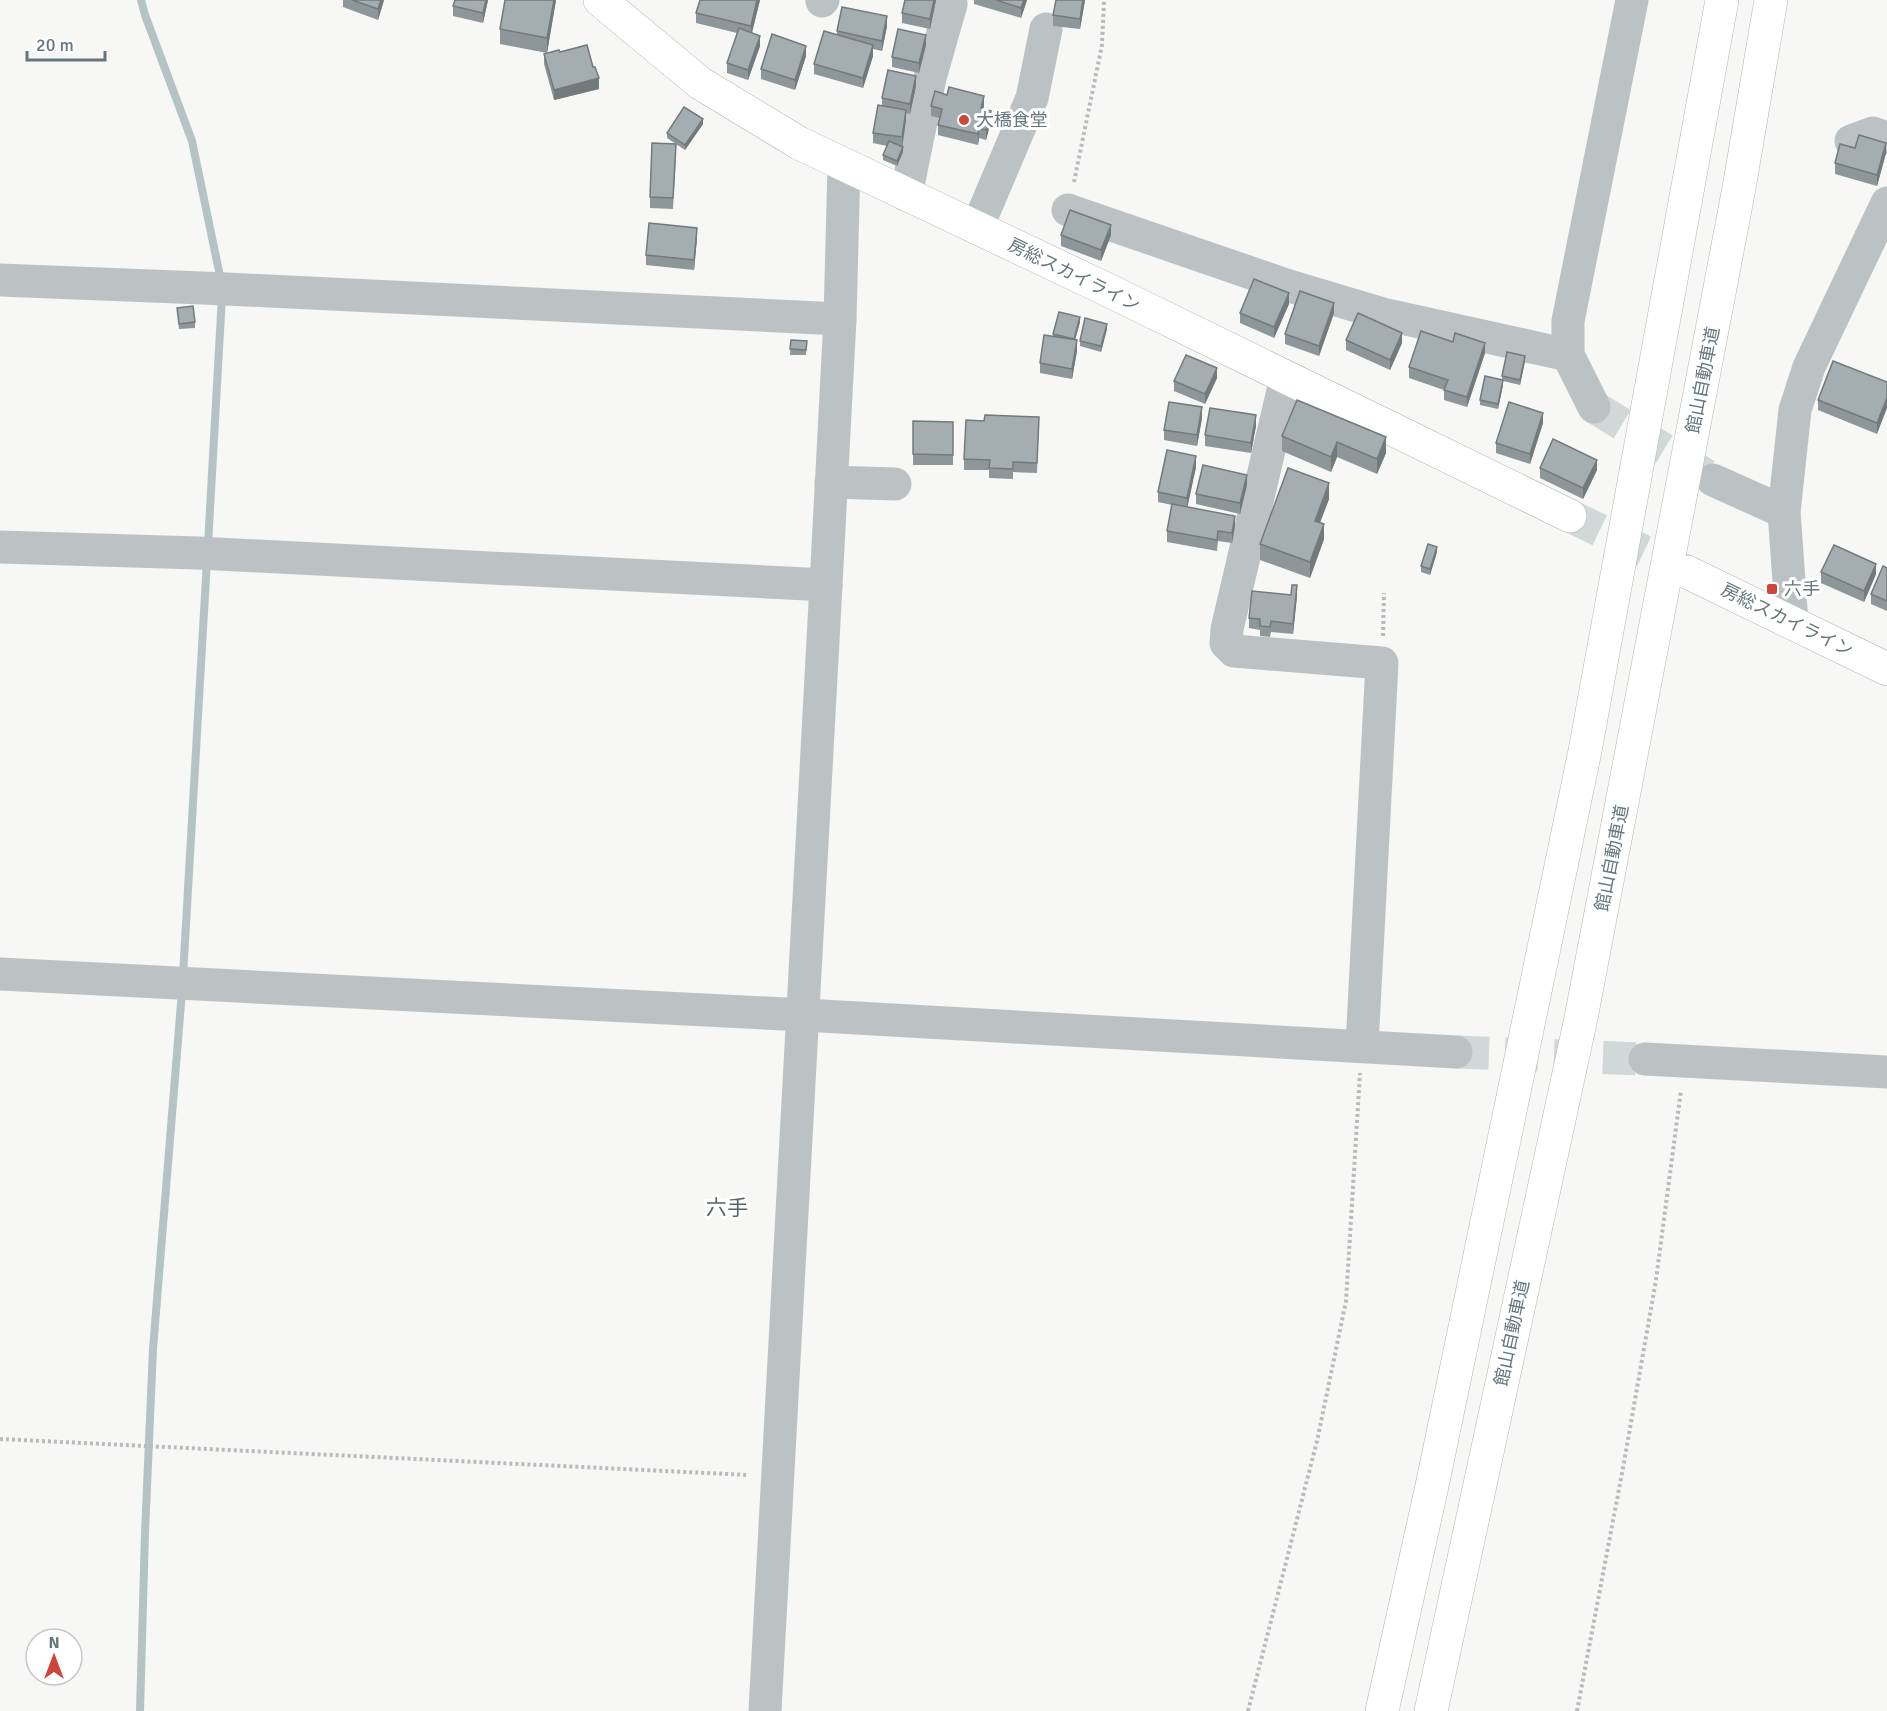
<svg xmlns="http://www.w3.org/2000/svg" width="1887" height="1711" viewBox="0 0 1887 1711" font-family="Signika,'Noto Sans JP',sans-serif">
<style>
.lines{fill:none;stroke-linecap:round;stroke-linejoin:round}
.stream{stroke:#b4c3c3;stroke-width:8}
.minor-tunnel{stroke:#d2d7d7;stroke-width:33;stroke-dasharray:33 16;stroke-linecap:butt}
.major-tunnel{stroke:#d2d7d7;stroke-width:33;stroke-dasharray:33 16;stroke-linecap:butt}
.major-casing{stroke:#b0b6b9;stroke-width:34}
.highway-casing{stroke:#b2b7b9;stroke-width:34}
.path{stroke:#b7bbbd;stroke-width:4;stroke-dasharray:3 3;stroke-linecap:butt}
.minor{stroke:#bcc2c4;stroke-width:33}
.major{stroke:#fff;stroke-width:33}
.highway{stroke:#fff;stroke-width:33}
.wall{fill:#8d9698}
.shaded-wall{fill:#737a7c}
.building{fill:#a4aeb1;stroke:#737a7c;stroke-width:1.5}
.poi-dot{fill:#d1443b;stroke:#fff;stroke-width:2}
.labels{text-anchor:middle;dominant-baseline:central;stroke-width:6;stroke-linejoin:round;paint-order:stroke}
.poi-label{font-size:18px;fill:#65777d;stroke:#fff;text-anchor:start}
.street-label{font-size:18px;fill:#65777d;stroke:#fff}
.quarter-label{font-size:21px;fill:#566468;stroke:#fff}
</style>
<rect width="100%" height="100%" fill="#f7f7f5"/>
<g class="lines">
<g class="stream">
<path d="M141 0 145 15 192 141 221 281"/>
<path d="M208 545 222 296"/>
<path d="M183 976 207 560"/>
<path d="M140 1711 145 1533 153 1349 182 991"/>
</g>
<g class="minor-tunnel">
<path d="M1594 407 1709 477"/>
<path d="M1456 1052 1645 1059"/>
</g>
<path class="major-tunnel" d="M1570 516 1687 572"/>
<defs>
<g id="major">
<path d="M600 0 700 83 799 143 1110 291 1570 516"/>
<path d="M1687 572 1887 669"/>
</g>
<g id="highway">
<path d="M1382 1711 1432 1486 1585 751 1722 0"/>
<path d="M1431 1711 1581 1018 1739 188 1771 0"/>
</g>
</defs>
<use href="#major" class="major-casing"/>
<use href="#highway" class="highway-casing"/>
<g class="path">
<path d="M1074 182 1102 45 1104 0"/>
<path d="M1383 636 1384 593"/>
<path d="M0 1439 748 1475"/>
<path d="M1248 1711 1317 1441 1346 1301 1360 1073"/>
<path d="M1577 1711 1623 1468 1656 1280 1681 1090"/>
</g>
<g class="minor">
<path d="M822 1 823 0"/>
<path d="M1851 141 1873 133 1887 138"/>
<path d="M906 195 930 78 951 4"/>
<path d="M1068 210 1286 285 1383 314 1568 355"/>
<path d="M977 228 1032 98 1046 29"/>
<path d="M0 280 227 289 840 319"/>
<path d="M1286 378 1227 629 1226 643 1234 651 1382 663 1362 1046"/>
<path d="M1594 407 1568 355V321L1632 0"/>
<path d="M1713 480 1784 512"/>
<path d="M831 482 895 484"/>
<path d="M0 547 198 553 826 585"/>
<path d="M1792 623 1784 512 1795 410 1809 367 1887 203"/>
<path d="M0 974 804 1015 1456 1052"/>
<path d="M1645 1059 1887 1072"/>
<path d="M765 1711 826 585 840 319 844 165"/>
</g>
<use href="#major" class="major"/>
<use href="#highway" class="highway"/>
</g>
<g class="wall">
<path d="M343 0H384L378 20 343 7Z"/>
<path d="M488 0 483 23 453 16V6Z"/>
<path d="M556 0 547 53 500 44V29Z"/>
<path d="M700 0H760L752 33 760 46 748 80 727 73V63L737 33 696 23V13Z"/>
<path d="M936 0 930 29 902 23V13Z"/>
<path d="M974 0H1027L1021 18 974 4Z"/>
<path d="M1085 0 1080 29 1053 26V15Z"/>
<path d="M887 26 882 51 873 49V56L863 88 814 74V64L837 35V31Z"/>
<path d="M926 45 919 73 892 67V57Z"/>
<path d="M560 52 599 89 554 100 544 64V54Z"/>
<path d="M806 56 795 90 761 79V69Z"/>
<path d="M916 86 910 114 906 113V120L902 147 903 152 897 166 883 160V155L887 146 873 143V133L882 106V98Z"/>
<path d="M931 106H984L983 109 991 121 986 140 979 138 978 145 938 135V125L939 118 931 116Z"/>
<path d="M703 124 685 150 667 138V133Z"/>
<path d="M1886 153 1877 186 1835 174V163Z"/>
<path d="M676 155 673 209 650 208V197Z"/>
<path d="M1061 235H1111L1101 261 1061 246Z"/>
<path d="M697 238 694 270 646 265V255Z"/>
<path d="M1289 304 1274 338 1240 323V313Z"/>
<path d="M177 308 195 322V328L179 329Z"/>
<path d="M1334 313 1319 356 1285 344V334Z"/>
<path d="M1080 322 1075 340 1077 351 1072 379 1040 373V363L1053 336V334Z"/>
<path d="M1107 329 1101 352 1080 346V341Z"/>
<path d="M791 340 807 341 806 355H790Z"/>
<path d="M1346 340 1402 343 1390 370 1346 350Z"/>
<path d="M1485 353 1467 407 1444 400V390L1409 378V367Z"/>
<path d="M1525 361 1520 385 1503 381V385L1498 409 1480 405V400L1502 380V376Z"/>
<path d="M1217 378 1205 404 1174 391V381Z"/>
<path d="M1887 382 1877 434 1818 410V400Z"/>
<path d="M1297 400 1386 453 1377 474 1337 457 1331 472 1282 451V436Z"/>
<path d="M1039 417 1037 473 1013 472V479L989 478V470H964V459L984 421Z"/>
<path d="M1202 418 1197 446 1164 440V430Z"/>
<path d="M913 421 953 422V465H913Z"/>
<path d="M1543 423 1530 464 1496 453V443Z"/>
<path d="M1256 426 1251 453 1205 446V435Z"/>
<path d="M1196 467 1187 507 1235 526 1232 543 1218 541 1217 551 1167 542V531L1172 505 1158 502V492Z"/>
<path d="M1540 468 1597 470 1583 499 1540 478Z"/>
<path d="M1247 485 1240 514 1196 504V494Z"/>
<path d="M1329 499 1320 522 1324 539 1310 578 1260 560V544Z"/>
<path d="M1437 552 1430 575 1421 572V566Z"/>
<path d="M1887 568V611L1871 604V594Z"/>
<path d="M1821 572 1876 574 1864 602 1821 583Z"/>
<path d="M1297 596 1293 634 1271 632 1270 637 1260 636V630L1249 628V618Z"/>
</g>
<g class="shaded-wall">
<path d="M381 0H384L378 20V9Z"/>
<path d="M486 0H488L483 23V13Z"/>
<path d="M554 0H556L547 53V38Z"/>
<path d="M757 0H760L751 36V26Z"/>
<path d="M934 0H936L930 29V19Z"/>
<path d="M1024 0H1027L1021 18V8Z"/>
<path d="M1083 0H1085L1080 29V19Z"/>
<path d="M887 16V26L882 51V41Z"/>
<path d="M926 35V45L919 73V63Z"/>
<path d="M760 36V46L748 80V70Z"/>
<path d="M873 45V56L863 88V78Z"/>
<path d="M806 46V56L795 90V80Z"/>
<path d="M916 76V86L910 114V104Z"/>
<path d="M599 78V89L554 100V90Z"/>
<path d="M984 96V106L981 119V108Z"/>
<path d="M906 110V120L902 148V137Z"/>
<path d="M991 111V121L986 140V130Z"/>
<path d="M703 119V124L685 150V145Z"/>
<path d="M979 128V138L978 145V134Z"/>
<path d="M1886 143V153L1877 186V175Z"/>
<path d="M903 147V152L897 166V161Z"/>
<path d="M1111 225V235L1101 261V250Z"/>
<path d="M697 228V238L694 270V260Z"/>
<path d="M1289 293V304L1274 338V327Z"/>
<path d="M1334 303V313L1319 356V346Z"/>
<path d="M1080 317V322L1074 344V339Z"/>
<path d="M1107 324V329L1101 352V346Z"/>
<path d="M1402 333V343L1390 370V360Z"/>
<path d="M1077 340V351L1072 379V369Z"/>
<path d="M1485 343V353L1467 407V397Z"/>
<path d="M1525 356V361L1520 385V380Z"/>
<path d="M1217 368V378L1205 404V394Z"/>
<path d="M1503 380V385L1498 409V404Z"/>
<path d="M1887 398V408L1877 434V423Z"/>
<path d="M1202 407V418L1197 446V435Z"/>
<path d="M1543 413V423L1530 464V454Z"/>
<path d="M1256 415V426L1251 453V443Z"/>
<path d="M1386 437V453L1377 474V459Z"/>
<path d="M1337 442V457L1331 472V457Z"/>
<path d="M1196 456V467L1187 509V498Z"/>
<path d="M1597 460V470L1583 499V488Z"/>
<path d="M1247 475V485L1240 514V503Z"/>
<path d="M1329 483V499L1315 536V521Z"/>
<path d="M1235 516V526L1232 543V533Z"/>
<path d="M1324 524V539L1310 578V562Z"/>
<path d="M1437 547V552L1430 575V569Z"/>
<path d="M1876 564V574L1864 602V591Z"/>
<path d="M1297 585V596L1293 634V624Z"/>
</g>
<g class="building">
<path d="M352 0H381L378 9Z"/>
<path d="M455 0H486L483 13 453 6Z"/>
<path d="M505 0H554L547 38 500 29Z"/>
<path d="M700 0H757L751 26 696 13Z"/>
<path d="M905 0H934L930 19 902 13Z"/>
<path d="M996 0H1024L1021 8Z"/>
<path d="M1056 0H1083L1080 19 1053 15Z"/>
<path d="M842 7 887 16 882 41 837 31Z"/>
<path d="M739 28 760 36 748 70 727 63Z"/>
<path d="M898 29 926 35 919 63 892 57Z"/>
<path d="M824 31 873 45 863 78 814 64Z"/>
<path d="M772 34 806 46 795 80 761 69Z"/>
<path d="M587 45 593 67H595L599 78 554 90 544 54 559 50 560 52Z"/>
<path d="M888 70 916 76 910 104 882 98Z"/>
<path d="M949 87 984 96 981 108 991 111 986 130 979 128 978 134 938 125 942 109 931 106 935 91 947 95Z"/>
<path d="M878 105 906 110 902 137 873 133Z"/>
<path d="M684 107 703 119 685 145 667 133Z"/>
<path d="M1859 135 1886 143 1877 175 1835 163 1840 144 1855 148Z"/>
<path d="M889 141 903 147 897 161 883 155Z"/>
<path d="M652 143 676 144 673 198 650 197Z"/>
<path d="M1070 210 1111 225 1101 250 1061 235Z"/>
<path d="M649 223 697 228 694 260 646 255Z"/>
<path d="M1254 279 1289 293 1274 327 1240 313Z"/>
<path d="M1300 291 1334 303 1319 346 1285 334Z"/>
<path d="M193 306 195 322 179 324 177 308Z"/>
<path d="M1059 312 1080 317 1074 339 1053 334Z"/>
<path d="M1358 313 1402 333 1390 360 1346 340Z"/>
<path d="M1085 318 1107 324 1101 346 1080 341Z"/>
<path d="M1421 331 1453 342 1455 333 1485 343 1467 397 1444 390 1448 380 1409 367Z"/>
<path d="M1044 335 1077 340 1072 369 1040 363Z"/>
<path d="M791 340 807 341 806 350 790 349Z"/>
<path d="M1507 352 1525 356 1520 380 1502 376Z"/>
<path d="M1186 355 1217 368 1205 394 1174 381Z"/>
<path d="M1833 361 1887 382V398L1877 423 1818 400Z"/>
<path d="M1485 376 1503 380 1498 404 1480 400Z"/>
<path d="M1297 400 1386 437 1377 459 1337 442 1331 457 1282 436Z"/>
<path d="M1169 402 1202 407 1197 435 1164 430Z"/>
<path d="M1509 402 1543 413 1530 454 1496 443Z"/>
<path d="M1210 408 1256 415 1251 443 1205 435Z"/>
<path d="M985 415 1039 417 1037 463 1013 462V469L989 468 990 460 964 459 966 420 984 421Z"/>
<path d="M913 421 953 422V455L913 454Z"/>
<path d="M1553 439 1597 460 1583 488 1540 468Z"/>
<path d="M1167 450 1196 456 1187 498 1158 492Z"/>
<path d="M1203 465 1247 475 1240 503 1196 494Z"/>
<path d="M1288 468 1329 483 1315 521 1324 524 1310 562 1260 544Z"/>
<path d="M1172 504 1235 516 1232 533 1218 531 1217 540 1167 531Z"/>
<path d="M1428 544 1437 547 1430 569 1421 566Z"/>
<path d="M1834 545 1876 564 1864 591 1821 572Z"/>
<path d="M1883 566 1887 568V601L1871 594Z"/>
<path d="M1292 585H1297L1293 624 1271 621 1270 627 1260 626V619L1249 618 1252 591 1291 595Z"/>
</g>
<g class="poi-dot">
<circle cx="964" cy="120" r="6"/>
<rect x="1766" y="583" width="12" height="12" rx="3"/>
</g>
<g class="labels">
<g class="poi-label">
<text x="976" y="120">大橋食堂</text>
<text x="1784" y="589">六手</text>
</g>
<g class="street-label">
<text transform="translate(1074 275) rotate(26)">房総スカイライン</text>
<text transform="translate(1703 380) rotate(-79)">館山自動車道</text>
<text transform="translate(1787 620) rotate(26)">房総スカイライン</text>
<text transform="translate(1612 858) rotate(-79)">館山自動車道</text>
<text transform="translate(1512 1333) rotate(-78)">館山自動車道</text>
</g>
<g class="quarter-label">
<text x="727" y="1208">六手</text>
</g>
</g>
<g transform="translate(54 1657)"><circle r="28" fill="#ffffff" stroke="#c1c9cb" stroke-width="1.5"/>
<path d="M0-4.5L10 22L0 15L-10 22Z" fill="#d1443b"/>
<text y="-9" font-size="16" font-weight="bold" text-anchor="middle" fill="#65777d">N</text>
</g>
<path d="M27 51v9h78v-9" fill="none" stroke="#65777d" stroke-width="3"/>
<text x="36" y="51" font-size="18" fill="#65777d" stroke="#ffffff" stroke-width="4.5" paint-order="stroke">20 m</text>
</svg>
